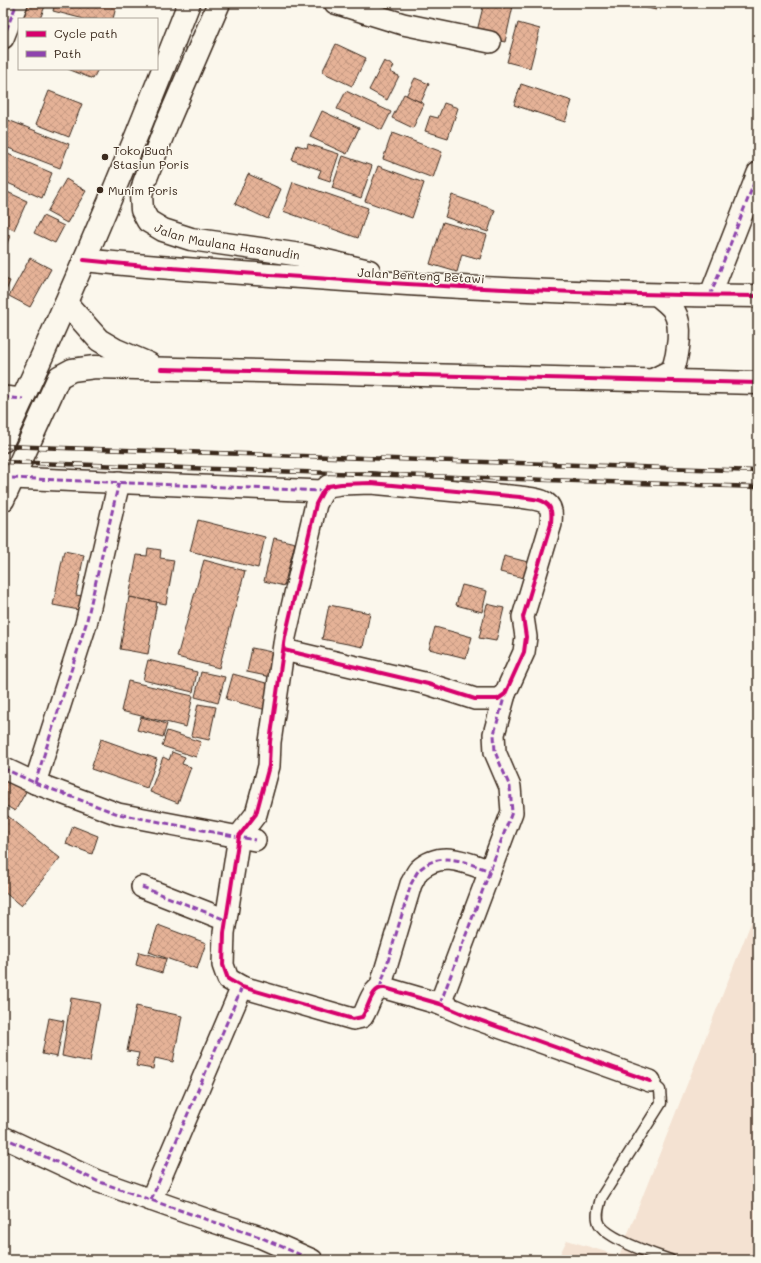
<svg xmlns="http://www.w3.org/2000/svg" width="761" height="1263" viewBox="0 0 761 1263" font-family="Mali,sans-serif">
<style>
.built{fill:#f4e2d2}
.building{fill:url(#building-cross-hatch);stroke:#3b2a1e}
.lines{fill:none;stroke-linecap:round;stroke-linejoin:round}
.lane-casing{stroke:#3b2a1e;stroke-width:13}
.street-casing{stroke:#3b2a1e;stroke-width:24}
.secondary-casing{stroke:#3b2a1e;stroke-width:25}
.lane{stroke:#fbf7ec;stroke-width:10}
.street{stroke:#fbf7ec;stroke-width:21}
.secondary{stroke:#fbf7ec;stroke-width:22}
.rail-casing{stroke:#3b2a1e;stroke-width:4.5}
.rail{stroke:#fbf7ec;stroke-width:3;stroke-dasharray:9;stroke-linecap:butt}
.quiet{stroke:#8e44ad;stroke-width:3;stroke-dasharray:6 3;stroke-linecap:butt}
.cycleway-casing{stroke:#fbf7ec;stroke-width:6}
.cycleway{stroke:#d6006c;stroke-width:4}
.poi-dot{fill:#3b2a1e;stroke:#fbf7ec;stroke-width:1.5}
.labels{text-anchor:middle;dominant-baseline:central;stroke-width:3;stroke-linejoin:round;paint-order:stroke}
.poi-label{font-size:12px;fill:#3b2a1e;stroke:#fbf7ec;text-anchor:start}
.street-label{font-size:12px;fill:#3b2a1e;stroke:#fbf7ec}
</style>
<defs>
<pattern id="building-cross-hatch" width="8" height="8" patternUnits="userSpaceOnUse"><rect width="8" height="8" fill="#e5b297"/><path d="M0 0l8 8M0 8l8-8" fill="none" stroke="#c59982"/></pattern>
</defs>
<rect width="100%" height="100%" fill="#fbf7ec"/>
<filter id="ink" filterUnits="userSpaceOnUse"><feTurbulence type="fractalNoise" baseFrequency=".025" numOctaves="2"/><feDisplacementMap in="SourceGraphic" scale="8" xChannelSelector="R" yChannelSelector="G"/><feConvolveMatrix kernelMatrix="1 2 1 2 8 2 1 2 1" color-interpolation-filters="sRGB"/></filter>
<g filter="url(#ink)">
<path class="built" d="M758 905V1260H557L567 1240 619 1256Z"/>
<g class="building">
<path d="M29 3H37L45 6 40 19H22Z"/>
<path d="M55 3H117L113 19H84L53 11Z"/>
<path d="M484 3H500L513 6 505 42 476 35Z"/>
<path d="M626 3H658L656 10Z"/>
<path d="M518 23 540 29 530 68 507 62Z"/>
<path d="M336 44 366 58 352 86 322 72Z"/>
<path d="M384 61 394 66 390 72 399 76 387 100 369 90Z"/>
<path d="M68 69H98L93 79Z"/>
<path d="M415 78 429 84 421 102 406 96Z"/>
<path d="M521 84 572 101 565 122 514 105Z"/>
<path d="M49 91 82 104 69 137 36 124Z"/>
<path d="M346 91 391 112 382 130 337 109Z"/>
<path d="M404 94 424 104 413 128 392 118Z"/>
<path d="M444 103 458 108 448 138 425 131 430 116 438 118Z"/>
<path d="M322 111 359 128 347 154 310 137Z"/>
<path d="M8 120 69 144 60 168 3 146V132Z"/>
<path d="M392 133 442 152 433 178 383 159Z"/>
<path d="M308 144 339 154 330 181 318 177 321 170 292 160 297 145 307 148Z"/>
<path d="M3 152 52 173 42 198 3 181Z"/>
<path d="M343 156 372 166 361 198 332 188Z"/>
<path d="M378 166 424 183 412 218 365 201Z"/>
<path d="M248 174 281 189 268 219 235 204Z"/>
<path d="M66 179 86 191 67 223 47 212Z"/>
<path d="M293 182 368 208 358 238 283 211Z"/>
<path d="M3 190 27 201 14 230 3 225Z"/>
<path d="M452 195 495 210 488 232 445 217Z"/>
<path d="M43 216 64 226 55 243 34 233Z"/>
<path d="M443 222 487 235 480 259 462 254 457 272 430 264Z"/>
<path d="M3 234 10 236 3 253Z"/>
<path d="M30 258 51 269 30 307 9 296Z"/>
<path d="M3 278 10 281 3 298Z"/>
<path d="M198 520 265 537 258 568 190 551Z"/>
<path d="M274 538 295 543 284 586 264 581Z"/>
<path d="M148 548 161 550 160 558 174 560 166 604 129 597 137 555 147 556Z"/>
<path d="M64 551 84 555 76 595 87 597 84 611 53 605Z"/>
<path d="M504 556 532 563 528 579 500 572Z"/>
<path d="M204 560 245 571 219 668 177 657Z"/>
<path d="M462 585 487 591 482 612 456 605Z"/>
<path d="M129 597 157 602 148 654 120 649Z"/>
<path d="M487 604 504 608 496 641 479 638Z"/>
<path d="M329 605 370 613 363 647 322 639Z"/>
<path d="M435 627 472 637 466 658 429 649Z"/>
<path d="M252 648 281 654 276 678 247 672Z"/>
<path d="M148 660 197 672 193 692 143 680Z"/>
<path d="M201 672 225 677 218 703 195 697Z"/>
<path d="M233 674 277 686 270 711 226 699Z"/>
<path d="M128 681 193 696 186 727 121 711Z"/>
<path d="M198 704 216 707 209 740 191 736Z"/>
<path d="M141 717 167 724 163 737 137 730Z"/>
<path d="M167 731 201 742 196 757 162 746Z"/>
<path d="M101 739 157 759 147 788 91 769Z"/>
<path d="M172 752 185 757 182 764 191 767 178 803 150 792 163 757 169 760Z"/>
<path d="M10 772 31 783 15 811 3 804V795L6 789 3 787V785Z"/>
<path d="M3 812 60 858 21 906 3 891Z"/>
<path d="M73 826 98 836 92 854 66 844Z"/>
<path d="M158 925 206 943 197 969 149 952Z"/>
<path d="M139 952 166 959 162 973 136 965Z"/>
<path d="M71 998 100 1003 90 1062 62 1056Z"/>
<path d="M136 1006 182 1016 173 1062 155 1058 153 1069 136 1066 139 1053 127 1051Z"/>
<path d="M49 1018 64 1021 57 1057 42 1054Z"/>
</g>
<g class="lines">
<defs>
<path id="lane" d="M650 1081 660 1090 661 1103 601 1198C599 1207 595 1217 600 1225 610 1240 653 1254 670 1260"/>
<g id="street">
<path d="M335 3 403 24 490 42"/>
<path d="M3 38 17 3"/>
<path d="M710 296 758 173"/>
<path d="M3 397 23 399"/>
<path d="M12 478 323 491"/>
<path d="M284 650 428 684 475 699H498L505 694 524 652 526 637 523 617 551 524C551 520 552 515 551 511 549 498 530 499 520 497L371 483 341 484 328 486 323 491 316 504 285 637 270 742 269 766 256 814 239 836 224 933 223 965 228 979 242 987 353 1019 362 1017C369 1008 371 986 385 988L440 1004 468 1016 650 1081"/>
<path d="M3 768 35 783 118 814 255 840"/>
<path d="M35 783 86 624 119 482"/>
<path d="M142 887 226 920"/>
<path d="M380 988 411 884C414 879 416 873 419 870 441 850 465 862 490 871"/>
<path d="M440 1004 512 812 510 787 495 752 494 734 505 694"/>
<path d="M3 1137 97 1181 205 1219 260 1237 312 1260"/>
<path d="M151 1200 242 987"/>
</g>
<g id="secondary">
<path id="s1" d="M219 3 166 126 144 183 141 195 142 210 148 221 163 230 191 239 301 255 369 271"/>
<path d="M84 260C156 268 229 272 301 277 453 288 605 295 758 296"/>
<path d="M66 303 99 340 116 350 149 364"/>
<path d="M655 379 673 370C678 354 683 326 674 311 671 305 663 300 658 295"/>
<path d="M3 441C70 298 132 151 189 3"/>
<path d="M3 500 59 377 72 370 95 367 758 383"/>
</g>
</defs>
<use href="#lane" class="lane-casing"/>
<use href="#street" class="street-casing"/>
<use href="#secondary" class="secondary-casing"/>
<use href="#lane" class="lane"/>
<use href="#street" class="street"/>
<use href="#secondary" class="secondary"/>
<defs>
<g id="rail">
<path d="M3 446 758 471"/>
<path d="M3 462 758 487"/>
</g>
</defs>
<use href="#rail" class="rail-casing"/>
<use href="#rail" class="rail"/>
<g class="quiet">
<path d="M3 38 17 3"/>
<path d="M710 296 758 173"/>
<path d="M3 397 23 399"/>
<path d="M12 478 323 491"/>
<path d="M3 768 35 783 118 814 255 840"/>
<path d="M35 783 86 624 119 482"/>
<path d="M142 887 226 920"/>
<path d="M380 988 411 884C414 879 416 873 419 870 441 850 465 862 490 871"/>
<path d="M440 1004 512 812 510 787 495 752 494 734 505 694"/>
<path d="M3 1137 97 1181 205 1219 260 1237 312 1260"/>
<path d="M151 1200 242 987"/>
</g>
<defs>
<g id="cycleway">
<path d="M84 260C156 268 229 272 301 277 453 288 605 295 758 296"/>
<path d="M161 369 758 383"/>
<path d="M284 650 428 684 475 699H498L505 694 524 652 526 637 523 617 551 524C551 520 552 515 551 511 549 498 530 499 520 497L371 483 341 484 328 486 323 491 316 504 285 637 270 742 269 766 256 814 239 836 224 933 223 965 228 979 242 987 353 1019 362 1017C369 1008 371 986 385 988L440 1004 468 1016 650 1081"/>
</g>
</defs>
<use href="#cycleway" class="cycleway-casing"/>
<use href="#cycleway" class="cycleway"/>
</g>
</g>
<g class="poi-dot">
<circle cx="105" cy="157" r="4"/>
<circle cx="100" cy="190" r="4"/>
</g>
<g class="labels">
<g class="poi-label">
<text x="113" y="150">Toko Buah<tspan x="113" dy="14">Stasiun Poris</tspan></text>
<text x="108" y="190">Munim Poris</text>
</g>
<g class="street-label">
<text stroke="none"><textPath href="#s1" startOffset="318">Jalan Maulana Hasanudin</textPath></text>
<text transform="translate(421 275) rotate(3)">Jalan Benteng Betawi</text>
</g>
</g>
<rect width="761" height="1263" fill="none" stroke="#fbf7ec" stroke-width="16"/>
<rect x="8" y="8" width="745" height="1247" fill="none" stroke="#3b2a1e" stroke-width="1.5" filter="url(#ink)"/>
<rect x="18" y="18" width="140" height="52" fill="#fbf7ec" stroke="#aea59a"/>
<rect x="26" y="31" width="20" height="6" fill="#d6006c" stroke="#aea59a"/>
<text x="54" y="38" font-size="12" fill="#3b2a1e">Cycle path</text>
<rect x="26" y="51" width="20" height="6" fill="#8e44ad" stroke="#aea59a"/>
<text x="54" y="58" font-size="12" fill="#3b2a1e">Path</text>
</svg>
